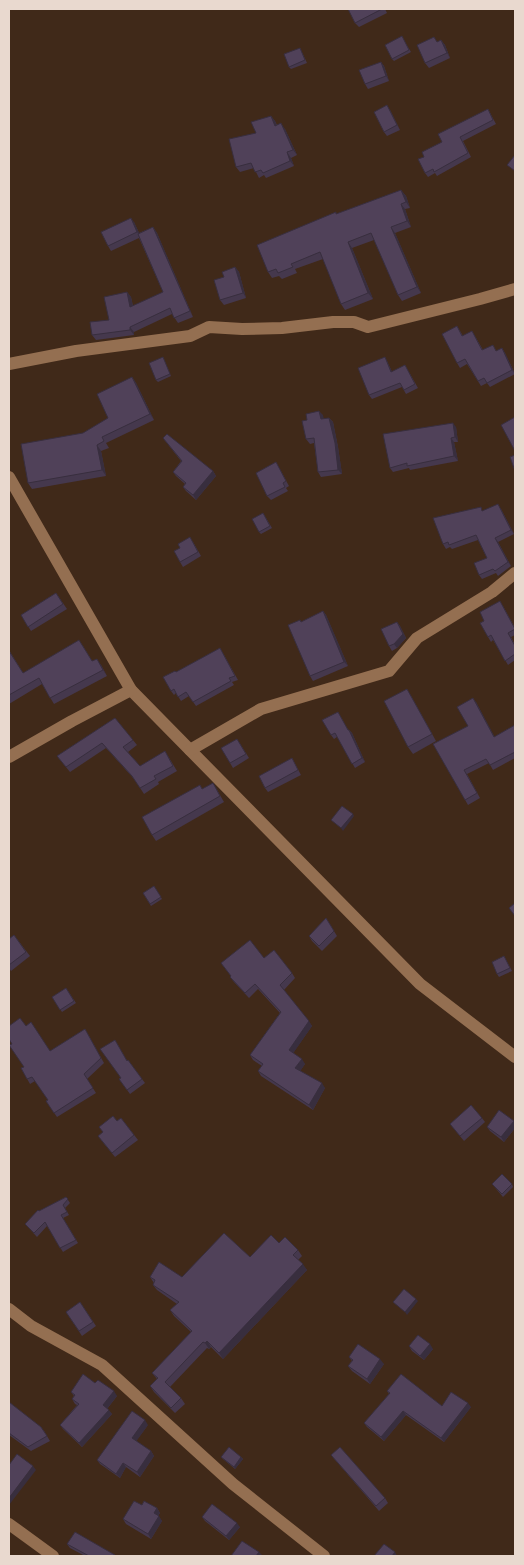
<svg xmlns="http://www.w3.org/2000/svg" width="524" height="1565" viewBox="0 0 524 1565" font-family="'Sofia Sans Condensed',sans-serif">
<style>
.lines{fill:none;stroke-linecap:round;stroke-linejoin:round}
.minor{stroke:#946f51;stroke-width:12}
.wall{fill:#45384d}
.shaded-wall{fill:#382e3e}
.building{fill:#504159;stroke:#382e3e}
</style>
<rect width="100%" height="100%" fill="#402919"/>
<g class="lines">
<g class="minor">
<path d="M9 364 76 351 190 336 209 327 242 329 282 328 333 322H354L368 327 480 299 515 289"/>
<path d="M9 477 131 690 420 984 515 1057"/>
<path d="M190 750 261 709 389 671 417 638 492 592 515 573"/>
<path d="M9 757 72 721 131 690"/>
<path d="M9 1309 31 1326 102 1365 233 1484 324 1556"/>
<path d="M9 1524 53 1556"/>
</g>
</g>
<g class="wall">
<path d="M350 9H385L387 13 359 27 355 23Z"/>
<path d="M403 39 411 52 394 61 392 59Z"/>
<path d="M441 40 445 45 450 58 429 68 425 63 438 42Z"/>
<path d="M300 48 307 63 291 69 289 67Z"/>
<path d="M381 62 384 66 389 81 368 89 365 84Z"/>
<path d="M488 109 496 124 463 141 471 157 437 176 435 173 428 177 425 173 424 157Z"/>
<path d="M390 110 400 130 387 136 384 132Z"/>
<path d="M271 116 275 121 277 125 285 129 297 155 291 158 294 166 266 178 264 175 259 178 254 168 240 172 236 167 256 133Z"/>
<path d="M401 190 406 196 410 208 405 209 411 227 395 233 421 293 402 301 398 295 374 240 352 248 373 299 345 310 341 304 323 259 295 269 297 273 282 279 279 276 272 278 268 272 336 214Z"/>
<path d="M134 222 139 233 153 227 157 233 193 317 178 323 172 314 134 332V335L96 340 92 335 109 320 127 292 131 297 133 306 163 292 139 238 111 251 108 246Z"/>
<path d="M235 267 239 272 246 298 224 305 220 300 224 277Z"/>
<path d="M457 326 463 336 472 331 483 350 497 351 502 348 505 353 515 374 490 387 487 383 481 386 467 364 460 368 457 363Z"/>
<path d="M164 360 171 376 158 382 156 380Z"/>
<path d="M387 361 392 372 405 365 418 388 406 394 402 387 372 399 369 395Z"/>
<path d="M132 377 136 383 154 420 106 443 109 448 101 451 106 476 32 489 28 483 83 433 108 418Z"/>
<path d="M323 415V419L329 418 333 422 338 447 342 474 321 477 318 472 314 443 310 444 306 439Z"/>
<path d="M456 427 458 442H454L458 461 410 470 409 468 393 472 390 468Z"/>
<path d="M163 438 213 471 216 476 196 500 186 491 183 487 185 484 176 476 173 472 181 461Z"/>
<path d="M276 462 289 486 286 488 288 491 271 500 267 496Z"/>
<path d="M501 509 514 534 498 542 511 566 498 576 496 573 482 579 479 575 487 558 478 540 452 549 450 547 446 549 443 544 484 510Z"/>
<path d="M263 513 272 528 261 534 259 532Z"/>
<path d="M193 542 201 556 183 567 180 562Z"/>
<path d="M56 593 67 609 31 631 21 615Z"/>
<path d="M503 606 515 628V635L511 637 515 645V660L508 665 493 640 491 642 488 637 484 621Z"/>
<path d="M323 611 326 615 348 666 313 681 310 676 301 622Z"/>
<path d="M397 622 400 626 406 638 397 648 392 651 389 646Z"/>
<path d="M83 646 92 661 101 665 107 676 54 704 42 684 9 704V650L23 673Z"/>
<path d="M220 648 238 680 232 682 234 685 196 706 189 696 181 701 176 693 174 695 171 691 176 672Z"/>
<path d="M411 696 436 741 413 754 408 747Z"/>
<path d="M476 702 494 737 515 725V758L493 770 489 763 467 774 480 798 468 805 433 744 468 726Z"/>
<path d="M338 712 348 730H349L352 733 365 762 355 768 337 737 334 739 331 735Z"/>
<path d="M115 718 137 745 128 752 140 766 165 751 177 771 158 782 159 784 144 794 135 780 106 748 70 772 57 756Z"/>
<path d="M237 739 249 758 233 768 230 763Z"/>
<path d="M292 758 301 775 268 792 265 788Z"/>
<path d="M213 783 224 802 156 841 152 835Z"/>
<path d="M154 886 162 899 151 906 143 893Z"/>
<path d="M326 918 337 936 322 951 312 941 309 936Z"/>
<path d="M14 935 30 956 11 971 9 968V939Z"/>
<path d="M504 956 512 971 499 977 497 974Z"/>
<path d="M264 958 292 973 295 978 284 990 312 1026 293 1053 305 1064 300 1071 325 1088 313 1110 261 1076 258 1071 262 1066 253 1060 250 1055 280 1013 258 989 249 998 234 982 230 977 231 976 221 963Z"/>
<path d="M66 988 76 1003 62 1012 52 997Z"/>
<path d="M26 1026 50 1051 85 1029 104 1063 87 1079 96 1093 57 1117 46 1101 48 1100 35 1081 30 1084 21 1068 24 1067 12 1044Z"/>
<path d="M115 1040 127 1061 128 1060 145 1083 130 1094 119 1079 120 1078Z"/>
<path d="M121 1118 138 1140 115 1157 101 1140 102 1132Z"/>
<path d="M482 1118 485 1122 464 1141 450 1124Z"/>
<path d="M514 1121 515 1124V1128L504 1142 490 1131 487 1127Z"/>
<path d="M492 1184H512L513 1187 503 1197Z"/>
<path d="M66 1197 70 1203 65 1208 69 1215 63 1218 78 1243 63 1252 47 1226 37 1237 25 1224 39 1211Z"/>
<path d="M279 1243 298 1250 302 1256 298 1260 307 1270 223 1359 211 1347 209 1349 207 1348 170 1387 181 1398 185 1404 175 1413 154 1392 150 1386 157 1379 152 1373 191 1332 174 1316 170 1310 177 1304 157 1290 153 1285 154 1283 150 1277H182L250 1257Z"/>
<path d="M80 1302 96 1326 82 1336 66 1312Z"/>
<path d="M409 1346 433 1349 424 1360 412 1351Z"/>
<path d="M349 1357 384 1364 370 1384 352 1371 348 1366 352 1361Z"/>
<path d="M95 1383 117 1396 107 1409 112 1414 82 1447 63 1429 60 1425 77 1405 75 1404 72 1399 74 1396 71 1392Z"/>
<path d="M387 1391 442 1406 471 1407 444 1442 406 1415 384 1441 367 1427 364 1423 389 1394Z"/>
<path d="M9 1402 44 1431 50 1441 31 1451 9 1435Z"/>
<path d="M148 1425 136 1441 151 1451 154 1456 140 1477 126 1467 120 1478 100 1464 97 1460Z"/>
<path d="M331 1455 385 1498 388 1503 379 1511Z"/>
<path d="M221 1457H241L243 1459 235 1469 223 1459Z"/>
<path d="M142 1505 157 1508 160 1513 158 1516 162 1521 151 1539 126 1524 123 1519Z"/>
<path d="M202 1517 240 1527 229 1540 205 1521Z"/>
<path d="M67 1544 115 1555 116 1556H85L70 1548Z"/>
</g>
<g class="shaded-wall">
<path d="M441 40 445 45 450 58 447 53Z"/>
<path d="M381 62 384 66 389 81 386 76Z"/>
<path d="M387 105 390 110 400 130 397 125Z"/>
<path d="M271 116 275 121 279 132 275 126Z"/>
<path d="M281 123 285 129 297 155 293 150Z"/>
<path d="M287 152 291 158 294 166 290 161Z"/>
<path d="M401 190 406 196 410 208 406 202Z"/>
<path d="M401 204 405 209 411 227 407 221Z"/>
<path d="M131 218 134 222 141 237 137 232Z"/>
<path d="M153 227 157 233 193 317 190 311Z"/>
<path d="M391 227 395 233 421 293 417 287Z"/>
<path d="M348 242 352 248 373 299 368 293Z"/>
<path d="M235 267 239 272 246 298 243 293Z"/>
<path d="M127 292 131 297 134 312 130 307Z"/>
<path d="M130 327 134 332V335L130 330Z"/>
<path d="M502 348 505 353 515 374 512 370Z"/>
<path d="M385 357 387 361 394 376 391 372Z"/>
<path d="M132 377 136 383 154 420 150 414Z"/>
<path d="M319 411 323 415 325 424 321 419Z"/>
<path d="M329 418 333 422 338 447 342 474 338 470Z"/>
<path d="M453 423 456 427 458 442 455 437Z"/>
<path d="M451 438 454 442 458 461 454 456Z"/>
<path d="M97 445 101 451 106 476 102 470Z"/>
<path d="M213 471 216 476 196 500 193 495Z"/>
<path d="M498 504 501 509 514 534 511 530Z"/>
<path d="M495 538 498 542 511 566 508 562Z"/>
<path d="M323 611 326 615 348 666 344 662Z"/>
<path d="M397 622 400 626 406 638 397 648 394 644Z"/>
<path d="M97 659 101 665 107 676 103 670Z"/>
<path d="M473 698 476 702 497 741 494 737Z"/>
<path d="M349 730 352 733 365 762 362 758Z"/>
<path d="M353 814 354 816 343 831 341 828Z"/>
<path d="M309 1021 312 1026 292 1055 289 1050Z"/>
<path d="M302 1059 305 1064 299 1073 295 1068Z"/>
<path d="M322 1083 325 1088 313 1110 309 1105Z"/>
<path d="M514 1121 515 1124V1128L504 1142 501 1137Z"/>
<path d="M303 1264 307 1270 223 1359 219 1353Z"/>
<path d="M416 1299 418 1301 407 1315 405 1312Z"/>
<path d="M207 1341 211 1347 209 1349 205 1343Z"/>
<path d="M430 1344 433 1349 424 1360 420 1356Z"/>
<path d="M380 1359 384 1364 370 1384 367 1379Z"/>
<path d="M114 1391 117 1396 106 1410 103 1405Z"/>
<path d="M468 1403 471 1407 444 1442 441 1438Z"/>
<path d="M109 1410 112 1414 82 1447 79 1443Z"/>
<path d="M403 1411 406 1415 384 1441 381 1437Z"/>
<path d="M145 1420 148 1425 135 1443 132 1438Z"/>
<path d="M151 1451 154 1456 140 1477 137 1472Z"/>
<path d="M241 1457 243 1459 235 1469 234 1467Z"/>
<path d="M123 1463 126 1467 120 1478 116 1474Z"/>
<path d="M33 1466 36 1470 9 1505V1498Z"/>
<path d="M157 1508 160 1513 157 1517 154 1513Z"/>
<path d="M159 1516 162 1521 151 1539 148 1534Z"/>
<path d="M237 1523 240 1527 229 1540 226 1536Z"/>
<path d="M259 1552 262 1555 261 1556H256Z"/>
<path d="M395 1552 397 1556H392Z"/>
</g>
<g class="building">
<path d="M348 9H382L355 23Z"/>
<path d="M402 36 409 50 392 59 385 45Z"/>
<path d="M434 37 437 42 441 40 447 53 425 63 417 45Z"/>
<path d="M300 48 305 60 289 67 284 54Z"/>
<path d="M381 62 386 76 365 84 359 70Z"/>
<path d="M387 105 397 125 384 132 374 112Z"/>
<path d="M488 109 493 120 460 137 468 153 434 172 433 169 425 173 418 159 424 157 422 152 442 142 438 134Z"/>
<path d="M271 116 275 126 281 123 293 150 287 152 290 161 263 173 261 170 255 172 251 163 236 167 229 139 256 133 251 122Z"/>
<path d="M515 155V171L507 165Z"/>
<path d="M401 190 406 202 401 204 407 221 391 227 417 287 398 295 371 233 348 242 368 293 341 304 320 252 291 264 293 267 278 273 276 269 268 272 257 245 336 212V214Z"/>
<path d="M131 218 137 232 108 246 101 232Z"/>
<path d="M153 227 190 311 174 318 170 308 130 327V330L92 335 90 322 109 320 104 297 127 292 130 307 163 292 138 234Z"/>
<path d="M235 267 243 293 220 300 214 280 224 277 222 272Z"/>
<path d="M457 326 462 336 472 331 482 350 493 345 496 351 502 348 512 370 487 383 484 378 478 381 465 359 457 363 442 334Z"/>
<path d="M163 357 170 374 156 380 149 363Z"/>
<path d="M385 357 391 372 405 365 415 384 404 390 400 383 369 395 358 368Z"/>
<path d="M132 377 150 414 102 437 104 441 97 445 102 470 28 483 21 444 83 433 108 418 97 394Z"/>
<path d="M319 411 321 419 329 418 335 443 338 470 318 472 314 438 306 439 302 421 307 420 306 414Z"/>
<path d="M515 417V451L501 425Z"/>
<path d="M453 423 455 437 451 438 454 456 407 466V463L390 468 383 434Z"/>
<path d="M167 434 213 471 193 495 183 487 186 483 173 472 182 461 163 438Z"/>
<path d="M515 455V471L510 457Z"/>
<path d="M276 462 286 481 283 483 285 487 267 496 256 473Z"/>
<path d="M498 504 511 530 495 538 508 562 495 571 493 569 479 575 474 563 487 558 476 535 449 545 448 542 443 544 433 518 481 507 482 511Z"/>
<path d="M263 513 270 526 259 532 252 519Z"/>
<path d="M190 537 198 552 180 562 174 551 180 548 178 544Z"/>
<path d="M56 593 63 604 28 627 21 615Z"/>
<path d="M500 601 515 629 508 633 515 646V654L505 661 491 635 488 637 480 623 484 621 480 612Z"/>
<path d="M323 611 344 662 310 676 288 625 300 620 301 622Z"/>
<path d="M397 622 403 634 394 644 389 646 381 629Z"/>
<path d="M79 640 92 661 97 659 103 670 50 698 39 678 9 695V651L23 673Z"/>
<path d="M220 648 235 676 229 678 231 681 193 702 186 692 178 697 174 689 171 691 163 677 175 671 176 672Z"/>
<path d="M407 689 432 734 408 747 384 701Z"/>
<path d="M473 698 494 737 515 725V752L490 765 486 759 464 770 477 793 465 800 433 744 468 726 457 707Z"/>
<path d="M338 712 348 730H349L362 758 352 764 335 733 331 735 322 720Z"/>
<path d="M115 718 133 740 123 747 140 766 165 751 173 766 154 776 156 779 140 788 132 776 102 743 66 767 57 756Z"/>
<path d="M237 739 246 754 230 763 221 748Z"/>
<path d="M292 758 298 770 265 788 259 776Z"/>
<path d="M213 783 220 796 152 835 142 817 200 785 202 789Z"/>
<path d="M342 806 353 814 341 828 331 820Z"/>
<path d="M154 886 161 897 150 904 143 893Z"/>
<path d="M515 903V916L509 908Z"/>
<path d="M326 918 334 931 319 946 309 936Z"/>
<path d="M14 935 26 952 9 965V939Z"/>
<path d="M250 940 264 958 274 950 292 973 280 985 309 1021 289 1050 302 1059 295 1068 322 1083 309 1105 258 1071 263 1064 250 1055 281 1012 255 984 245 993 230 977 231 976 221 963Z"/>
<path d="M504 956 510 968 497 974 492 962Z"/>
<path d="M66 988 74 1001 60 1010 52 997Z"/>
<path d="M20 1018 26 1026 31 1022 50 1051 85 1029 101 1058 84 1074 93 1088 54 1113 46 1101 48 1100 32 1077 27 1079 21 1068 24 1067 9 1045 12 1044 9 1039V1026Z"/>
<path d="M115 1040 127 1061 128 1060 142 1079 127 1090 119 1079 121 1078 100 1049Z"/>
<path d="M471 1105 482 1118 460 1136 450 1124Z"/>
<path d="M499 1110 514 1121 501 1137 487 1127Z"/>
<path d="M113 1116 117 1121 121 1118 134 1135 112 1153 98 1136 103 1132 99 1127Z"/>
<path d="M502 1174 512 1184 502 1194 492 1184Z"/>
<path d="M66 1197 68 1199 63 1205 67 1212 61 1215 76 1240 60 1248 45 1222 34 1233 25 1224 38 1210 39 1211Z"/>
<path d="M224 1233 250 1257 271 1235 279 1243 285 1237 298 1250 293 1255 303 1264 219 1353 207 1341 205 1343 203 1342 165 1382 181 1398 171 1408 150 1386 158 1378 152 1373 192 1331 170 1310 179 1302 153 1285 155 1280 150 1277 159 1262 182 1277Z"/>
<path d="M404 1289 416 1299 405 1312 393 1302Z"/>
<path d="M80 1302 93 1322 79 1331 66 1312Z"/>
<path d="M418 1335 430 1344 420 1356 409 1346Z"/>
<path d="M358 1344 380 1359 367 1379 348 1366 353 1360 349 1357Z"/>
<path d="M83 1374 95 1383 98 1380 114 1391 103 1405 109 1410 79 1443 60 1425 79 1404 72 1399 75 1395 71 1392Z"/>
<path d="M401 1374 442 1406 451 1392 468 1403 441 1438 403 1411 381 1437 364 1423 390 1393 387 1391Z"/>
<path d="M9 1402 41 1427 47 1436 28 1447 9 1433Z"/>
<path d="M132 1411 145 1420 132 1438 151 1451 137 1472 123 1463 116 1474 97 1460Z"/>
<path d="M229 1447 241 1457 234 1467 221 1457Z"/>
<path d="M340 1447 385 1498 376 1506 331 1455Z"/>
<path d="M17 1454 33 1466 9 1498V1465Z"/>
<path d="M134 1501 142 1505 144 1501 157 1508 154 1513 159 1516 148 1534 123 1519Z"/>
<path d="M212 1504 237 1523 226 1536 202 1517Z"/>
<path d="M75 1532 115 1555 114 1556H89L67 1544Z"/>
<path d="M242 1541 259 1552 256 1556H231Z"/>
<path d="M384 1544 395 1552 392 1556H374Z"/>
</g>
<rect width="524" height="1565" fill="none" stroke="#e9d9cf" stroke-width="20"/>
</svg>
